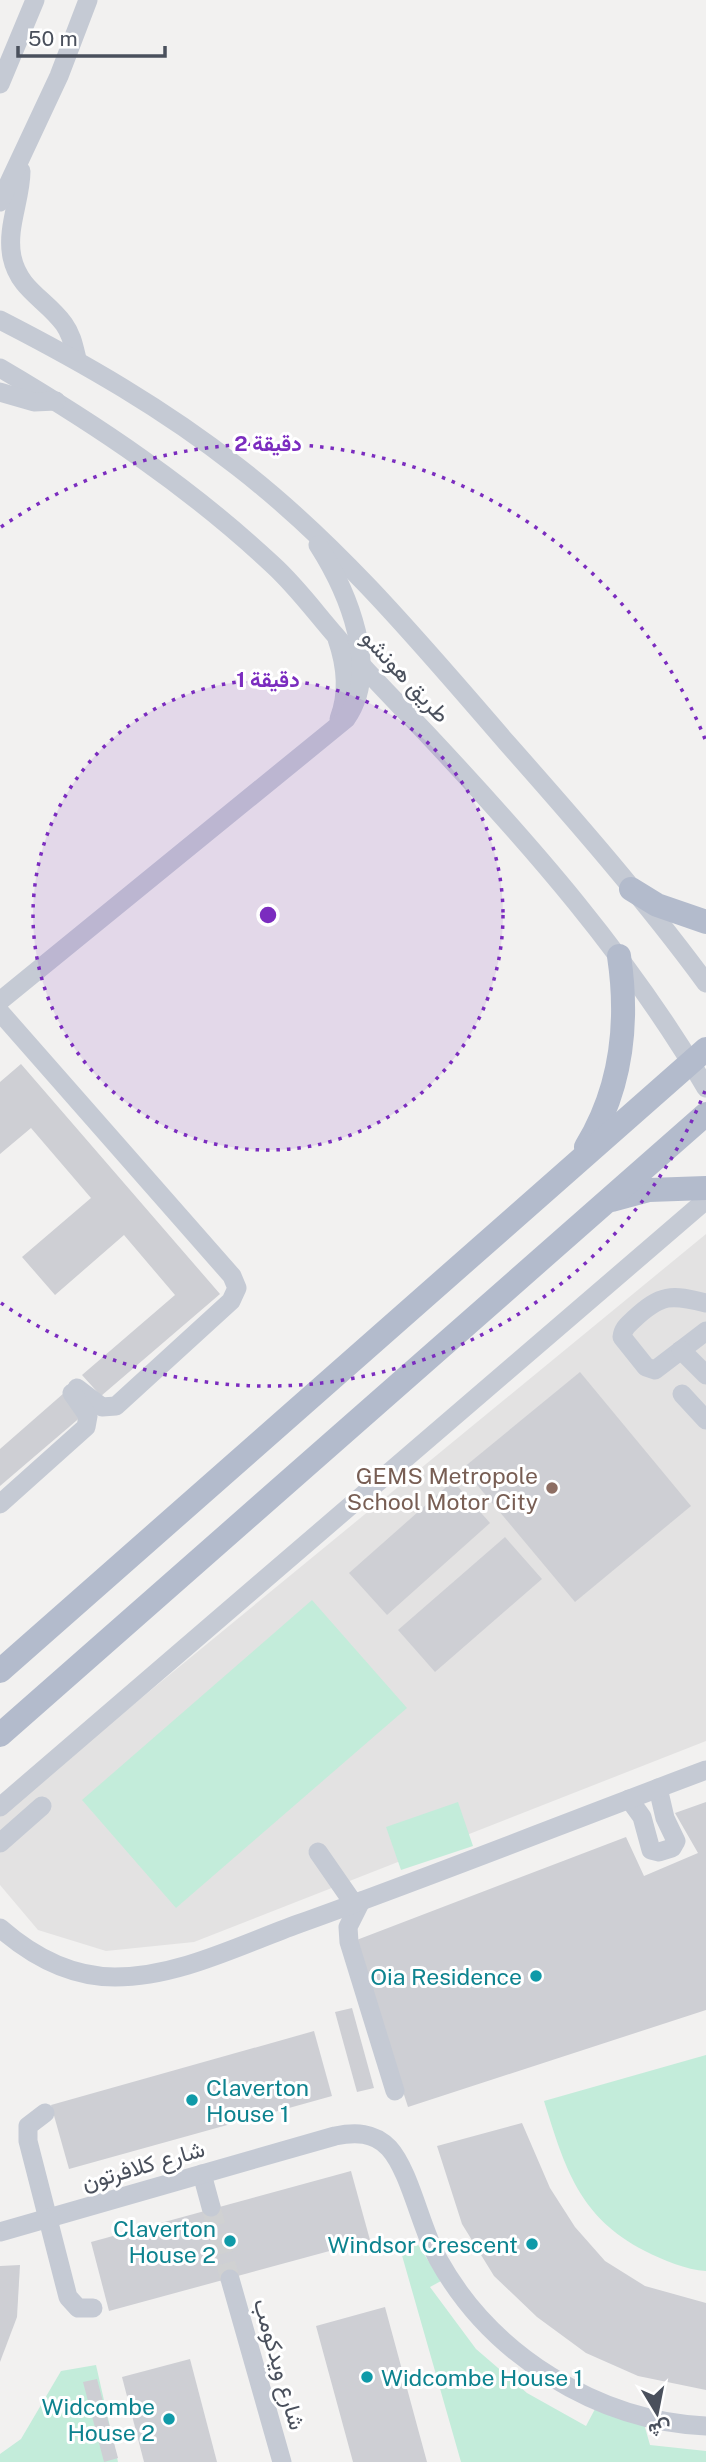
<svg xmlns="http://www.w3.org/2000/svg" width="706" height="2462" viewBox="0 0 706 2462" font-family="'Public Sans',Vazirmatn,sans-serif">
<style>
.education{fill:#e3e2e2}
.green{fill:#c3ecda}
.building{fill:#cecfd4}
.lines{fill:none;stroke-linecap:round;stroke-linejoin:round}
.minor-tunnel{stroke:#d0d1d2;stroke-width:19;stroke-dasharray:19 10;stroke-linecap:butt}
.minor{stroke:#c5cad4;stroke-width:19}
.major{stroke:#b3bbcc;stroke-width:24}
.ring{fill:none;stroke:#7b2cbf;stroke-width:3.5;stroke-dasharray:3.5 7}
.education-dot{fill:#8d6e63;stroke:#fff;stroke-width:2.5}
.culture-dot{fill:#0f9aa8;stroke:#fff;stroke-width:2.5}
.labels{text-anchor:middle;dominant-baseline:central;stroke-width:6;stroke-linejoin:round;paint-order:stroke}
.street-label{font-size:23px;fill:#4a505c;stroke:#fff}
.education-label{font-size:23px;fill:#785e54;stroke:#fff;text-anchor:end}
.culture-label{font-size:23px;fill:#0d838f;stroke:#fff;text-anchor:end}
.centre{fill:#7b2cbf;stroke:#fff;stroke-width:3.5}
.ring-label{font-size:21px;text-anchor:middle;font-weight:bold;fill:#7b2cbf;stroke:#fff;stroke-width:6;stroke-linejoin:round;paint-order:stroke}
</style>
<rect width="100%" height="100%" fill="#f2f1f0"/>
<path class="education" d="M706 1234V1741L194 1942 106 1951 38 1930 0 1885V1814Z"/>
<g class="green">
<path d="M312 1600 407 1708 176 1908 82 1800Z"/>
<path d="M458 1802 473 1846 401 1870 386 1827Z"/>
<path d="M706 2055V2271C686 2270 663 2260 645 2251 579 2217 565 2168 544 2101Z"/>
<path d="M417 2243 441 2281 430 2287 476 2349 527 2393 586 2426 595 2409 644 2424 650 2445 706 2451V2462H461L401 2252Z"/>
<path d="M96 2365 118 2462H0V2454L21 2439 61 2371Z"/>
</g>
<g class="building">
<path d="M21 1064 220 1294 101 1396 82 1375 175 1295 124 1235 55 1295 22 1257 91 1198 31 1128 0 1154V1082Z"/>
<path d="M580 1372 691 1506 575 1602 463 1468Z"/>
<path d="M64 1393 83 1415 0 1486V1449Z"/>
<path d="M453 1481 490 1523 387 1615 349 1573Z"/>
<path d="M505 1537 542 1579 435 1672 398 1630Z"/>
<path d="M706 1802V2010L408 2107 354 1941 626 1837 644 1876 698 1853 675 1813Z"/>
<path d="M352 2008 374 2088 357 2092 335 2012Z"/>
<path d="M314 2031 332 2096 69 2169 51 2105Z"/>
<path d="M522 2123 550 2188 575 2227 605 2261 645 2286 706 2303V2390L638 2376 586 2353 537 2317 494 2276 462 2224 437 2146Z"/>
<path d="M351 2171 370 2240 109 2311 91 2242Z"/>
<path d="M20 2265 17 2317 0 2362V2266Z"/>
<path d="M385 2307 418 2429 427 2462H353L316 2326Z"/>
<path d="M190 2359 217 2462H144L122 2377Z"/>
<path d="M97 2379 118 2458 104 2462 83 2382Z"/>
</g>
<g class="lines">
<path class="minor-tunnel" d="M211 2207 230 2279"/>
<g class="minor">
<path d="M0 84 35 0"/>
<path d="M21 171C21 199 6 228 12 257 19 290 46 299 64 324 72 335 74 347 77 359"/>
<path d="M0 202 59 76 88 0"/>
<path d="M0 320C84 363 164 409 238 467 340 546 423 646 507 743 576 821 645 900 706 983"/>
<path d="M0 368C97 425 191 488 273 565 297 587 315 612 336 636 364 670 396 701 426 733 530 844 629 956 706 1088"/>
<path d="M0 392 34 402 56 401"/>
<path d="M337 639C346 665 349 693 339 719"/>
<path d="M0 1001 346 719C381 670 348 592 318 545"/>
<path d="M0 1012 232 1276 237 1288 231 1301 116 1406 102 1407 77 1388"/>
<path d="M706 1303C671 1294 661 1294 634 1319 628 1325 623 1328 622 1337L646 1367 655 1370 706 1331"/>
<path d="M681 1350 706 1375"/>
<path d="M682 1394 706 1420"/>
<path d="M0 1504 86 1427 88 1416 72 1393"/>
<path d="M629 1799 642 1817 651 1850 659 1852 672 1848 676 1841 665 1818 658 1788"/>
<path d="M0 1807 706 1200"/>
<path d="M0 1843 42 1806"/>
<path d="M318 1852 354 1904"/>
<path d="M361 1901 348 1927 349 1942 395 2091"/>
<path d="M0 1928C32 1956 71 1977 115 1977 178 1977 240 1945 298 1924 435 1875 570 1821 706 1770"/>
<path d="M45 2113 28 2126V2141L68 2297 78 2308H93"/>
<path d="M202 2174 211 2207"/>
<path d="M0 2232 335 2136C355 2132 374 2132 389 2148 410 2171 421 2229 438 2259 491 2355 597 2421 706 2426"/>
<path d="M230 2279 282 2462"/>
</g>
<g class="major">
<path d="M631 889 657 905 706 922"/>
<path d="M586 1147C622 1088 629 1023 619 956"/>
<path d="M612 1200 649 1190 706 1188"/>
<path d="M0 1671 706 1049"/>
<path d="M0 1735 706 1114"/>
</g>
</g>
<circle cx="268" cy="915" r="235" fill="#7b2cbf" fill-opacity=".12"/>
<g class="ring">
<circle cx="268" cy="915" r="235"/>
<path d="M705 1091A471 471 0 0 1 1 1303M1 527A471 471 0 0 1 705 739"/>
</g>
<circle class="education-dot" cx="552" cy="1488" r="7"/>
<g class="culture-dot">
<circle cx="536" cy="1976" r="7"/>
<circle cx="192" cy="2100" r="7"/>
<circle cx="230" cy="2241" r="7"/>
<circle cx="532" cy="2244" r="7"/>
<circle cx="367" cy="2377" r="7"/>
<circle cx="169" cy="2419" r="7"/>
</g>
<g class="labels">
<g class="street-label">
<text transform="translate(406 676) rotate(47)">طريق هونشو</text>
<text transform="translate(143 2165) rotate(-16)">شارع كلافرتون</text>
<text transform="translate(280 2364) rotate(74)">شارع ويدكومب</text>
</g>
<g class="education-label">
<text x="538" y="1475">GEMS Metropole<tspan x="538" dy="26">School Motor City</tspan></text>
</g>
<g class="culture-label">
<text x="522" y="1976">Oia Residence</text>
<text x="206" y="2087" text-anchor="start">Claverton<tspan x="206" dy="26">House 1</tspan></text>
<text x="216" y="2228">Claverton<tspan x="216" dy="26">House 2</tspan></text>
<text x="518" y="2244">Windsor Crescent</text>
<text x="381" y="2377" text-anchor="start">Widcombe House 1</text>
<text x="155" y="2406">Widcombe<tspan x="155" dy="26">House 2</tspan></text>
</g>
</g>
<circle cx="268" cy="915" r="10" class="centre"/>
<g class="ring-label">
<text x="268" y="451">2 دقيقة</text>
<text x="268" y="687">1 دقيقة</text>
</g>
<g transform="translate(657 2413) rotate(170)" stroke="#ffffff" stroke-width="5" paint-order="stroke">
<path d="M0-5L12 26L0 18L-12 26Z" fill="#4a505c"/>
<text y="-10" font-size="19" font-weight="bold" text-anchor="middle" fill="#4a505c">ش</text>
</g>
<path d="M18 46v10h147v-10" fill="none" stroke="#4a505c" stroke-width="3.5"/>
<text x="28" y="46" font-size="21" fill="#4a505c" stroke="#ffffff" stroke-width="5" paint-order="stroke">50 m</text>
</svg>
